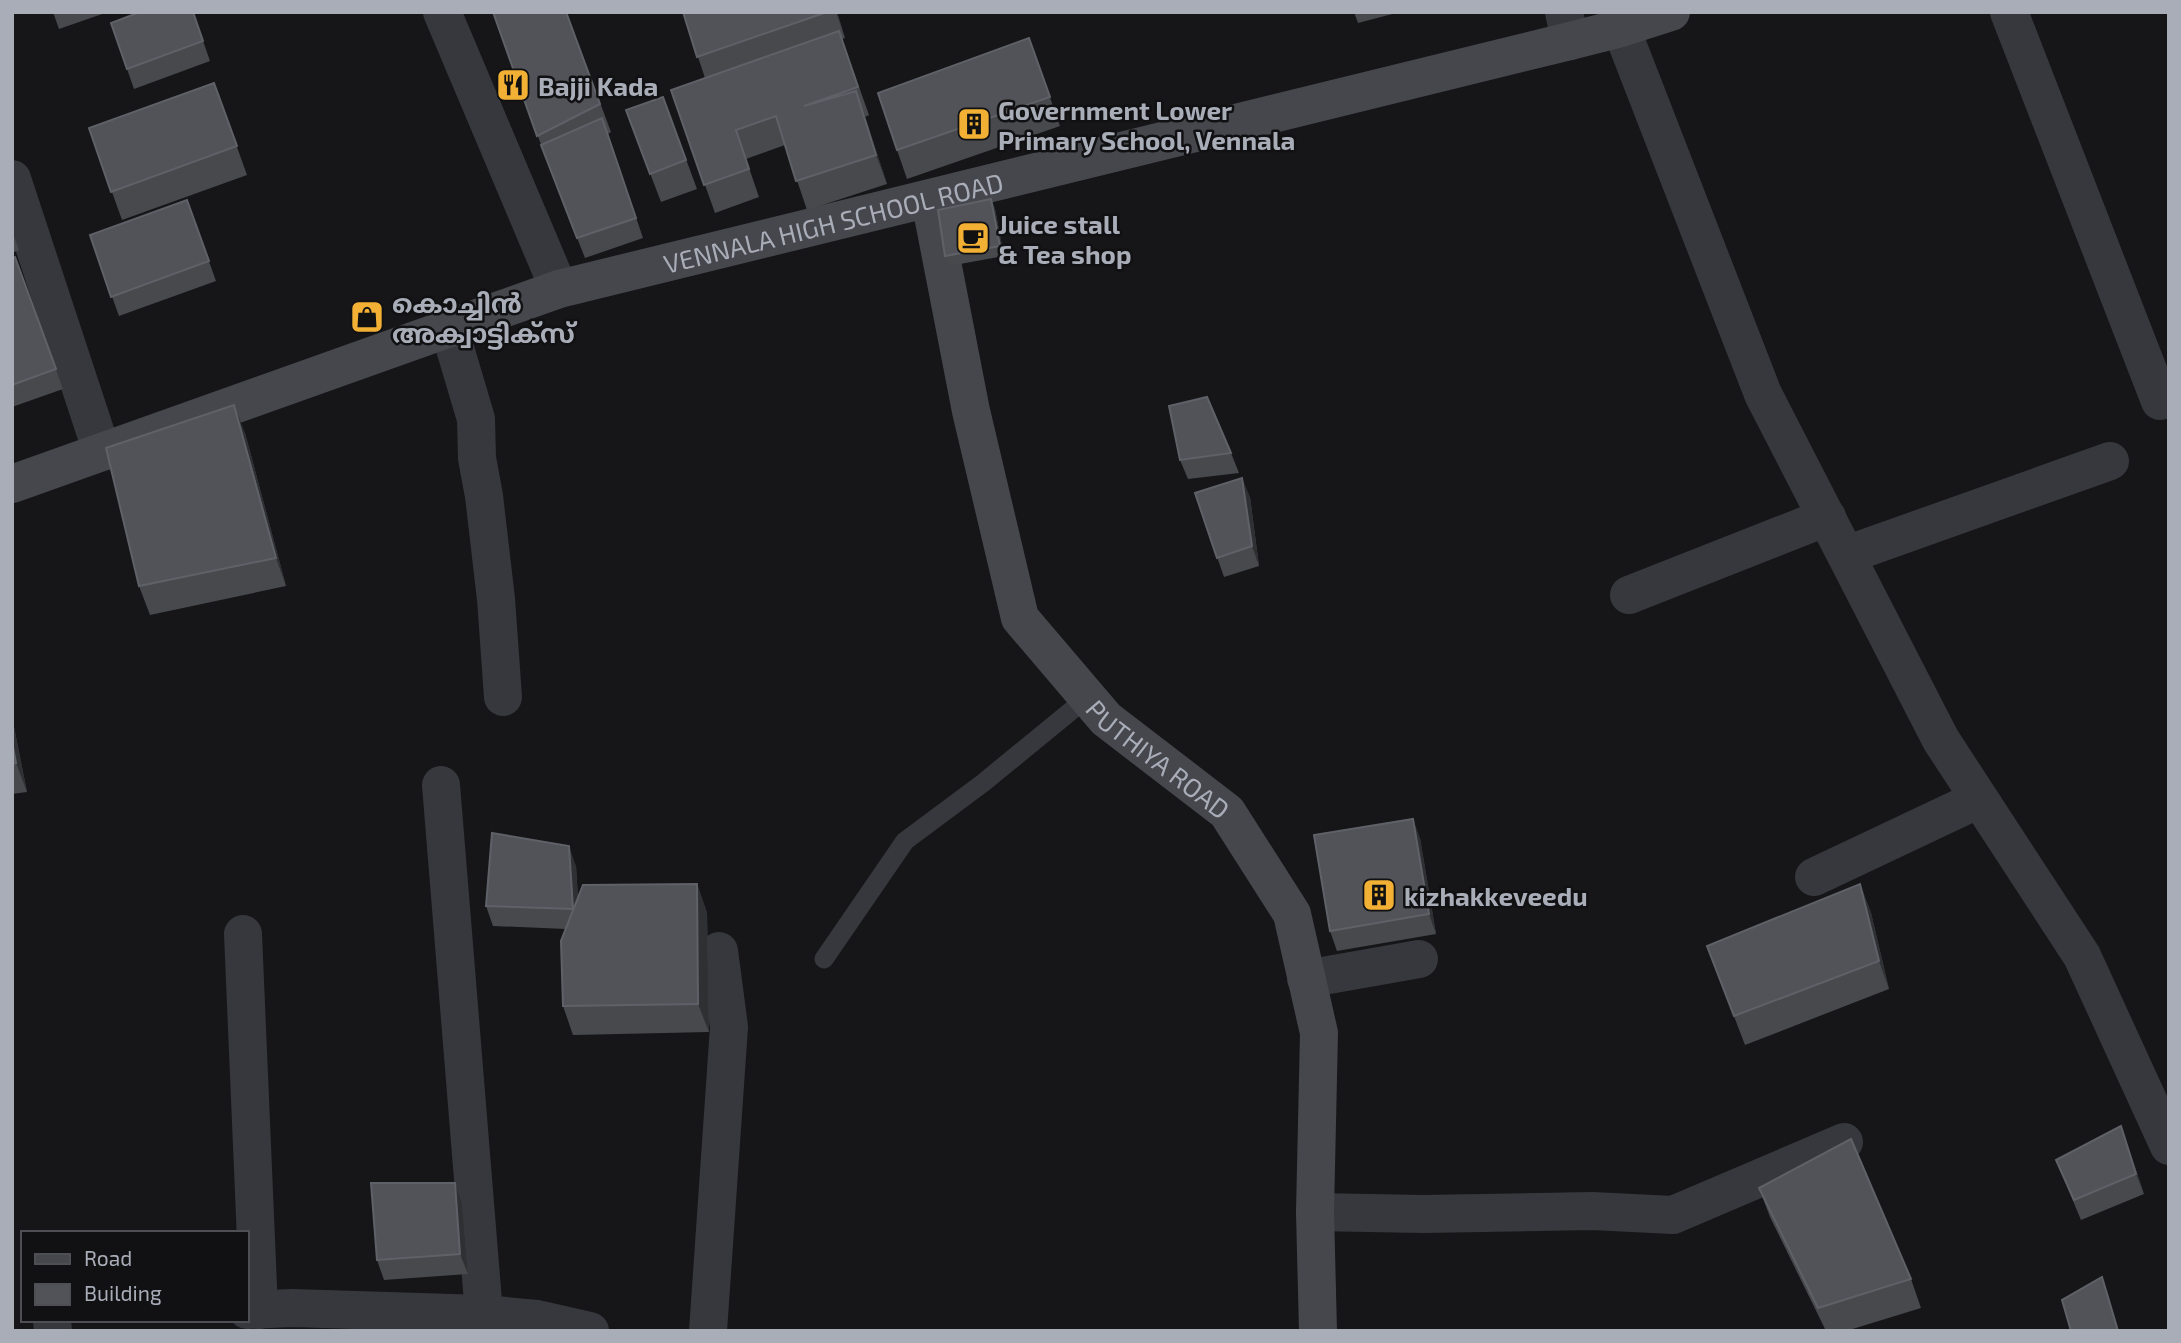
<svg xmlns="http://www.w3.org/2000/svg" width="2181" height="1343" viewBox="0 0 2181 1343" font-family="'Exo 2','Noto Sans Malayalam',sans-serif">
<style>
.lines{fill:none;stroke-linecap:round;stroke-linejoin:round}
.lane{stroke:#37383d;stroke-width:19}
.street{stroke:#37383d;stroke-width:38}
.secondary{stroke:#45474d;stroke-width:38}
.wall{fill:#47494d}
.shaded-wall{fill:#2f3033}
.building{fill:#525359;stroke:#5f6168;stroke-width:2}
.labels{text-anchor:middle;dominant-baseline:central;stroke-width:5;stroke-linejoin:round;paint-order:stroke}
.poi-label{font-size:26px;font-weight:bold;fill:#a8adb8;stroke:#111113;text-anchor:start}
.street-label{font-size:26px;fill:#a8adb8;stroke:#111113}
</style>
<rect width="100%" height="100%" fill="#161618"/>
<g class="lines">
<path class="lane" d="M824 959 905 841 983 783 1088 697"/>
<g class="street">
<path d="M442 12 559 289"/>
<path d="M1564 12 1570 41"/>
<path d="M2009 12 2160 401 2169 399"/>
<path d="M1621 28 1763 394 1941 740 2082 956 2169 1146"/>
<path d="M12 179 102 452"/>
<path d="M449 328 476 419 477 458 484 496 496 599 503 697"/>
<path d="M1846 555 2110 461"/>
<path d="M1629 595 1827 517"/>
<path d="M441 785 484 1314"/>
<path d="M1814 877 1979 799"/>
<path d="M243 934 259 1310"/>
<path d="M1306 979 1419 959"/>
<path d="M1315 1212 1423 1214 1592 1211 1673 1215 1844 1142"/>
<path d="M247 1310 292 1308 484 1314 537 1319 590 1331"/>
<path d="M52 1320 53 1331"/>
<path d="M708 1331 729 1027 719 951"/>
</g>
<g class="secondary">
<path id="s1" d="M930 200 971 411 1020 618 1106 719 1227 812 1292 914 1319 1033 1315 1212 1318 1331"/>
<path id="s2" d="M12 484 559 289 1570 41 1621 28 1671 12"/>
</g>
</g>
<g class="wall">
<path d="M53 12H108L59 29Z"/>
<path d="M193 12 210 61 134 89 111 23Z"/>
<path d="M493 12H566L611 132 608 134 643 238 585 258 548 164Z"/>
<path d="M683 12H837L845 38 842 39 869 115 865 117 887 184 807 210 785 145 746 159 759 197 715 213 671 90 705 78Z"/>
<path d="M1354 12H1400L1358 23Z"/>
<path d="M1029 38 1060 126 907 179 897 150Z"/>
<path d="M214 83 247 175 122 220 89 128Z"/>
<path d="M663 97 697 189 661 202 626 110Z"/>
<path d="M991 199 995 209 1004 256 949 266 945 256Z"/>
<path d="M187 200 216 281 119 316 90 235Z"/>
<path d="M12 231 19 250 12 253Z"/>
<path d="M15 257 63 389 12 407V258Z"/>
<path d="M245 433 286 586 150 615 139 586Z"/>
<path d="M1231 453 1239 473 1188 479 1180 460Z"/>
<path d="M1195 493 1250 497 1259 566 1224 577Z"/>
<path d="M12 717 27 792 12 794Z"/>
<path d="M1420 838 1436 934 1337 951 1330 931Z"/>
<path d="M576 866 578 898 697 884 707 913 709 1032 573 1035 563 1006 566 929 493 926 486 906Z"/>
<path d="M1860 884 1871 913 1889 989 1745 1045 1707 946Z"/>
<path d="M2128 1146 2144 1194 2081 1220 2056 1160Z"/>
<path d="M455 1183 462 1203 468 1274 384 1280 377 1260Z"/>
<path d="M1759 1188 1911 1279 1921 1308 1846 1331H1826L1770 1217Z"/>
</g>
<g class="shaded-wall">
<path d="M836 12H837L845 38Z"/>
<path d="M856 91 866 119 887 184 876 155Z"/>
<path d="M991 199 995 209 1004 256 1000 246Z"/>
<path d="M234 405 245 433 286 586 276 558Z"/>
<path d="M1242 478 1250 497 1259 566 1252 546Z"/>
<path d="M12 717 27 792 16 763 12 742Z"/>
<path d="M1413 819 1420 838 1436 934 1429 914Z"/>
<path d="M569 846 576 866 580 929 573 909Z"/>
<path d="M697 884 707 913 709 1032 698 1004Z"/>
<path d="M1860 884 1871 913 1889 989 1879 961Z"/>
<path d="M2121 1126 2128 1146 2144 1194 2136 1174Z"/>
<path d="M455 1183 462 1203 468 1274 460 1254Z"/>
<path d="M2102 1277 2109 1297 2119 1331H2118Z"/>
</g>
<g class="building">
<path d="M140 12H193L203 41 127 69 111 23Z"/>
<path d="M493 12H566L600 104 537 136Z"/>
<path d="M683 12H827L697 57Z"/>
<path d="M839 31 858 87 804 106 856 91 876 155 796 181 776 116 736 130 749 169 704 185 671 90Z"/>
<path d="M1029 38 1050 97 897 150 878 93Z"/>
<path d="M214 83 237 146 111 192 89 128Z"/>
<path d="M663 97 686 160 650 174 626 110Z"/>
<path d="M602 118 636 218 577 238 541 145Z"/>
<path d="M991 199 1000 246 945 256 938 210Z"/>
<path d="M187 200 209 261 111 297 90 235Z"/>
<path d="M15 257 56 369 12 385V258Z"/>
<path d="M1207 397 1231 453 1180 460 1169 406Z"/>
<path d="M234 405 276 558 139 586 106 448Z"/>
<path d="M1242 478 1252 546 1217 558 1195 493Z"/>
<path d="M12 742 16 763 12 764Z"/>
<path d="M1413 819 1429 914 1330 931 1314 835Z"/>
<path d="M492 833 569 846 573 909 486 906Z"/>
<path d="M697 884 698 1004 563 1006 561 941 583 885Z"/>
<path d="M1860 884 1879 961 1734 1016 1707 946Z"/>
<path d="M2121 1126 2136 1174 2074 1200 2056 1160Z"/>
<path d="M1851 1139 1911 1279 1818 1308 1759 1188Z"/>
<path d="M371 1183H455L460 1254 377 1260Z"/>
<path d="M2102 1277 2118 1331H2071L2062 1300Z"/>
</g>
<defs>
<symbol id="restaurant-square" viewBox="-11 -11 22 22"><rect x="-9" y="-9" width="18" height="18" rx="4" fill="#f2b134" stroke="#111113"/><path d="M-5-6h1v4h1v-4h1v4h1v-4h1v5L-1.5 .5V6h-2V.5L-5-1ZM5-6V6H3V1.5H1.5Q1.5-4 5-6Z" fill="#111"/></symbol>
<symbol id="building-square" viewBox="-11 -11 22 22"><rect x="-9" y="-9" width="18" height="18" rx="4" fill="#f2b134" stroke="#111113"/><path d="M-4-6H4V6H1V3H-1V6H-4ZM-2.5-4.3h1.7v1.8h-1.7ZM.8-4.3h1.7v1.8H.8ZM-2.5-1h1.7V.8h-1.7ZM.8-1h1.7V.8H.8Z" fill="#111"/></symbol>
<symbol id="cafe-square" viewBox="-11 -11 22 22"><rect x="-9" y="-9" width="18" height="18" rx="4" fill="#f2b134" stroke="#111113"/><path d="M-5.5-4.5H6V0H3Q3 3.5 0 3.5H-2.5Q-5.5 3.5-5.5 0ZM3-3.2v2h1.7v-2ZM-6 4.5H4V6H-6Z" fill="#111"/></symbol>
<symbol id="shop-square" viewBox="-11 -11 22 22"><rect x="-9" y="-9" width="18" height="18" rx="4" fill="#f2b134" stroke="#111113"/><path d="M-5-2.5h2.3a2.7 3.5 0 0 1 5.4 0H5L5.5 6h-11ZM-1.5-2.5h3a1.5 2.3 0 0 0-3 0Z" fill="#111"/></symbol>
</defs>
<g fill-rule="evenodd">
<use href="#restaurant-square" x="494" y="66" width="38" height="38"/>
<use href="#building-square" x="955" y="105" width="38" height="38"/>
<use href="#cafe-square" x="954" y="219" width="38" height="38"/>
<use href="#shop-square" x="348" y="298" width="38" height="38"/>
<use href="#building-square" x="1360" y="876" width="38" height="38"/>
</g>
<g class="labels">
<g class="poi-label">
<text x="538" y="85">Bajji Kada</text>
<text x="998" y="109">Government Lower<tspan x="998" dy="30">Primary School, Vennala</tspan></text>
<text x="998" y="223">Juice stall<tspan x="998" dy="30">&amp; Tea shop</tspan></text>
<text x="392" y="302">കൊച്ചിൻ<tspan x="392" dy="30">അക്വാട്ടിക്സ്</tspan></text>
<text x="1404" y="895">kizhakkeveedu</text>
</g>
<g class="street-label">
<text stroke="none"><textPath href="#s2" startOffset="863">VENNALA HIGH SCHOOL ROAD</textPath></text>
<text stroke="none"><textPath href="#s1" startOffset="626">PUTHIYA ROAD</textPath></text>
</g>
</g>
<rect width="2181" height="1343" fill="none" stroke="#a8adb8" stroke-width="28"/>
<rect x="21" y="1231" width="228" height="91" fill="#111113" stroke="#4d4f55" stroke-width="2"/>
<rect x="35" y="1254" width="35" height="10" fill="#45474d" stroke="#4d4f55" stroke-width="2"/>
<text x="84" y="1266" font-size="21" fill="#a8adb8">Road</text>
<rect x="35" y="1284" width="35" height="21" fill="#525359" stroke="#4d4f55" stroke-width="2"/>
<text x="84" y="1301" font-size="21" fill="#a8adb8">Building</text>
</svg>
